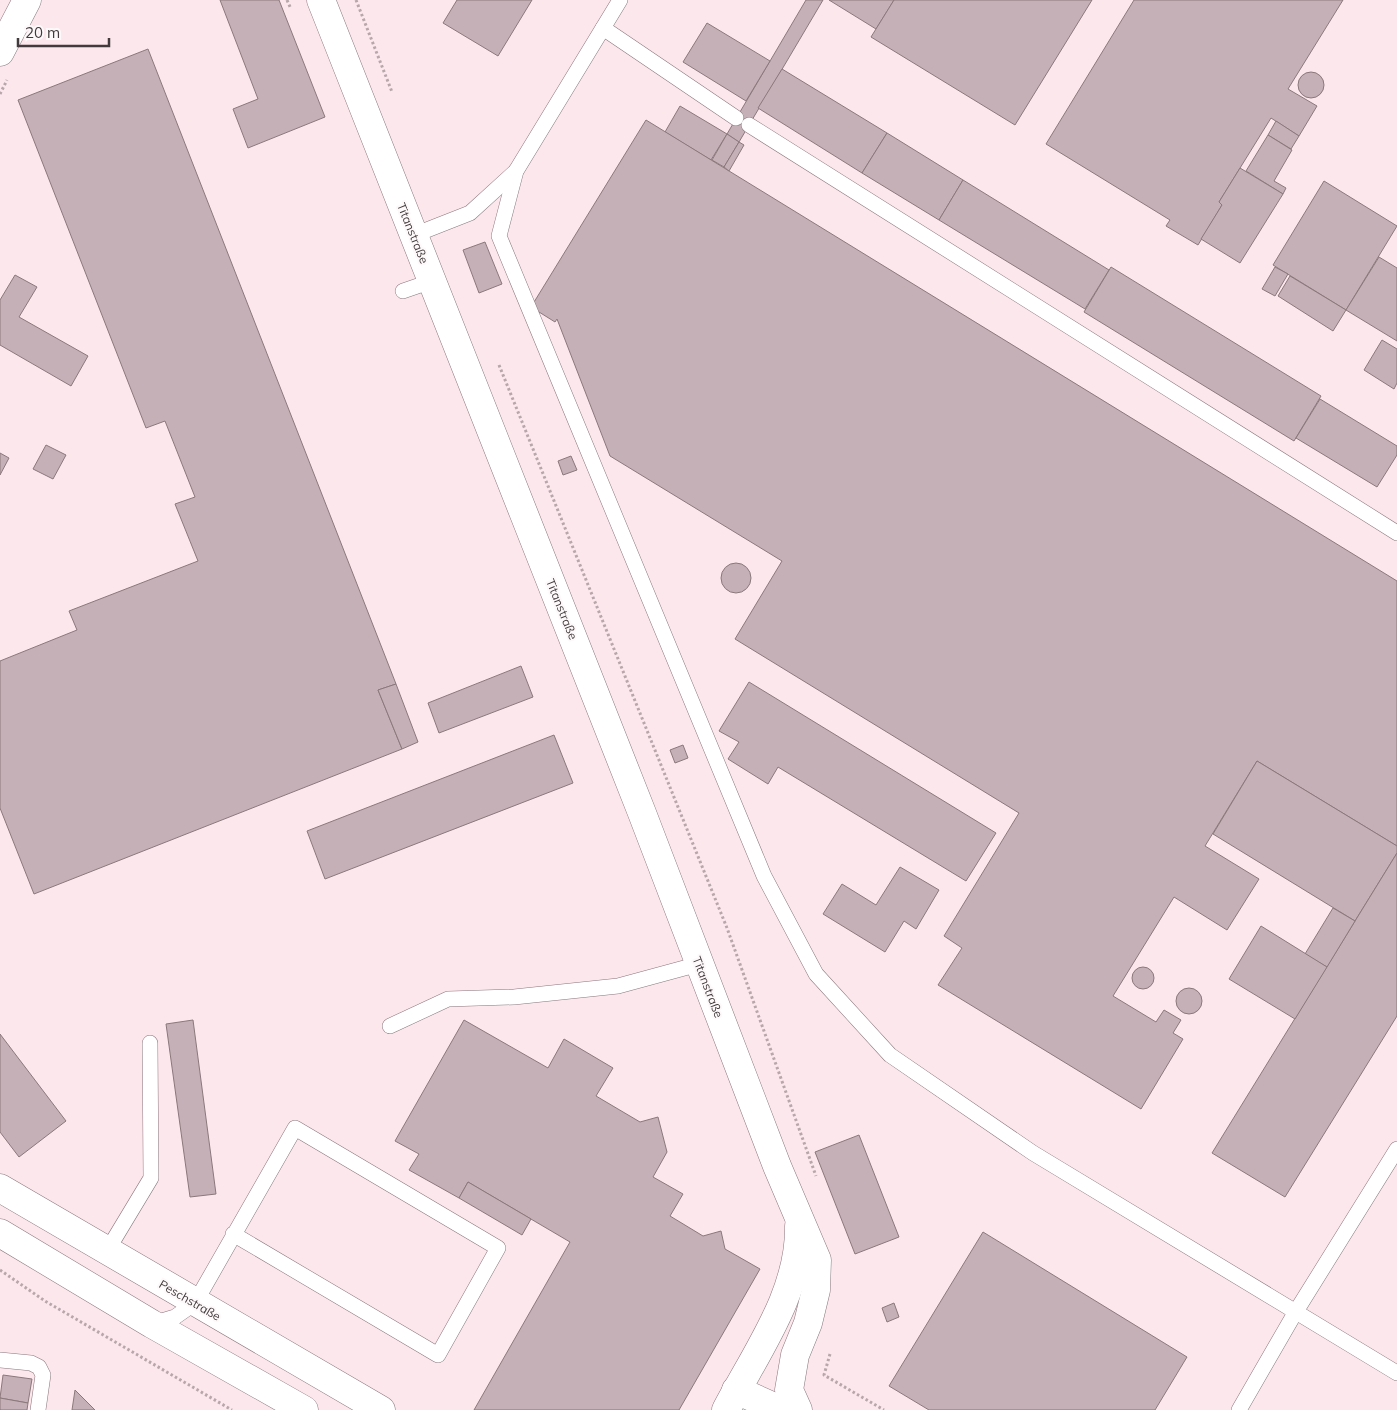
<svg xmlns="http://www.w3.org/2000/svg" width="1397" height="1410" viewBox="0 0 1397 1410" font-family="Mulish,sans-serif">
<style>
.building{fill:#c4b0b6;stroke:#8b787d}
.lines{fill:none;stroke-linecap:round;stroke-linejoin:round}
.service-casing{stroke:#8a777d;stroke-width:16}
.tertiary-casing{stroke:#8a777d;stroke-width:29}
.secondary-casing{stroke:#8a777d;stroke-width:29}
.primary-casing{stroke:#8a777d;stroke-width:29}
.path{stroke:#b7a7ab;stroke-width:3;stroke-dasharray:2.5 2.5;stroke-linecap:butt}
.service{stroke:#fff;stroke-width:15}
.tertiary{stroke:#fff;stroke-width:28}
.secondary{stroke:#fff;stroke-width:28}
.primary{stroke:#fff;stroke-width:28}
.labels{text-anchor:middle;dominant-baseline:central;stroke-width:4;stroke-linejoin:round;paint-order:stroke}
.street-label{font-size:12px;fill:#423a3c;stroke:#fdf9fa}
</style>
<rect width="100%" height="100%" fill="#fce7ed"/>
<g class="building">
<path d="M220 0H279L325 117 248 148 233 109 258 99Z"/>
<path d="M457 0H532L498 56 443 23Z"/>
<path d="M806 0H823L739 142 727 134Z"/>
<path d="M829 0H894L876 29Z"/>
<path d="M894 0H1092L1015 125 871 37Z"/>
<path d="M1134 0H1343L1288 89 1317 106 1299 136 1271 118 1219 202 1222 205 1198 245 1166 226 1170 220 1046 144Z"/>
<path d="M707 23 770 61 746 101 683 62Z"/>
<path d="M148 49 396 684 378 690 402 749 34 894 0 808V661L77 630 69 611 198 561 175 504 195 497 165 421 146 428 18 100Z"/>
<path d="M782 69 887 133 862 173 758 108Z"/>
<circle cx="1311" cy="85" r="13"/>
<path d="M680 106 727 134 711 160 665 132Z"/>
<path d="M646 120 1397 581V846L1257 761 1205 846 1259 879 1227 930 1174 897 1113 996 1156 1022 1164 1010 1181 1020 1173 1033 1183 1039 1141 1109 938 985 962 948 944 936 1019 813 735 639 782 561 610 456 557 319 555 322 531 307Z"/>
<path d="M1276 121 1299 136 1291 149 1268 135Z"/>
<path d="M887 133 963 180 939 220 862 173Z"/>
<path d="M727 134 739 142 724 167 712 160Z"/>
<path d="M1268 135 1292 150 1274 181 1286 188 1283 194 1246 171Z"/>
<path d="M739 142 744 145 729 171 724 167Z"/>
<path d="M1240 168 1283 194 1240 263 1201 239 1222 205 1219 202Z"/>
<path d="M963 180 1109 270 1085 309 939 220Z"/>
<path d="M1324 181 1397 226 1346 310 1273 265Z"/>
<path d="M485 242 502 284 479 293 463 250Z"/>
<path d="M1379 257 1397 268V341L1346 310Z"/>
<path d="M1111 267 1321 396 1294 441 1084 312Z"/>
<path d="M1275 267 1288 274 1275 296 1262 289Z"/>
<path d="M15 275 37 287 19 317 88 356 71 386 0 345V300Z"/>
<path d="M1290 276 1346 310 1333 331 1278 296Z"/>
<path d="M1382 340 1397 349V383L1394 389 1364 370Z"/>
<path d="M1320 399 1397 446V455L1377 487 1296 438Z"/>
<path d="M46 445 66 455 53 479 33 469Z"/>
<path d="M0 453 9 458 0 475Z"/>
<path d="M571 456 577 470 563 475 558 461Z"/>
<circle cx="736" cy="578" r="15"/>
<path d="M521 666 533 697 439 733 428 703Z"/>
<path d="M749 682 996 833 966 881 778 767 768 784 728 759 739 742 719 731Z"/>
<path d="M396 684 418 742 402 749 378 690Z"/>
<path d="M554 735 573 783 325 879 307 831Z"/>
<path d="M683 745 688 758 675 763 670 750Z"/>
<path d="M1257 761 1397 846V853L1355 921 1213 834Z"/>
<path d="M1397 853V1016L1285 1197 1212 1153Z"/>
<path d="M900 867 939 890 916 929 904 921 885 952 823 914 842 884 876 905Z"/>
<path d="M1333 908 1355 921 1327 967 1305 954Z"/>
<path d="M1261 926 1327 967 1295 1019 1229 979Z"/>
<circle cx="1143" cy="978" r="11"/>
<circle cx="1189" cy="1001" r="13"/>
<path d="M193 1020 216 1194 190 1197 166 1024Z"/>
<path d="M464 1020 548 1068 564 1039 613 1068 596 1096 640 1122 658 1117 667 1152 653 1177 683 1194 670 1216 703 1236 721 1231 725 1249 760 1269 679 1410H474L570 1242 468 1182 459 1198 409 1170 419 1154 395 1141Z"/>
<path d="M0 1034 66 1121 19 1157 0 1132Z"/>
<path d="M859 1135 899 1237 855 1254 815 1152Z"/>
<path d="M468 1182 531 1219 522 1235 459 1198Z"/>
<path d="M983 1232 1187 1357 1155 1410H929L889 1386Z"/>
<path d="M894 1303 899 1317 887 1322 882 1308Z"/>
<path d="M3 1375 32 1379 28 1403 0 1398Z"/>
<path d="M75 1390 95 1410H72Z"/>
<path d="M0 1398 28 1403 27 1410H0Z"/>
</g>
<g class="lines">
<defs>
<g id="service">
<path d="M620 0 516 171 499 236 764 876 816 974 890 1055 1033 1153 1397 1373"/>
<path d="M603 28 736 118"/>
<path d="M749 125 1397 533"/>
<path d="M414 235 470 213 516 171"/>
<path d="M403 291 432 281"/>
<path d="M390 1026 448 999 514 997 618 986 699 964"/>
<path d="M107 1251 151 1178 150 1043"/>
<path d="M152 1324 175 1317 195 1303 295 1128 498 1248 438 1355 233 1234"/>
<path d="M0 1360 31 1363 39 1367 43 1375 38 1410"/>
<path d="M1239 1410 1295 1313 1397 1149"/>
</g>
<g id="tertiary">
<path d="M321 0 642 813 777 1166 817 1260 816 1290 808 1323 795 1355 789 1390 798 1410"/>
<path d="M736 1390 781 1410"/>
<path d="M726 1410C756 1352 800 1294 799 1226"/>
</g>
<g id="secondary">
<path d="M0 1188 381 1410"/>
<path d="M0 1233 152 1324 304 1410"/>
</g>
<path id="primary" d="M0 52 27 0"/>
</defs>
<use href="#service" class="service-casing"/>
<use href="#tertiary" class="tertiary-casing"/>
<use href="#secondary" class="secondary-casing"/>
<use href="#primary" class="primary-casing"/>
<g class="path">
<path d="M287 0 291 9"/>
<path d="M356 0 392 92"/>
<path d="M0 94 7 80"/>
<path d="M499 365 727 928 816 1176"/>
<path d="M0 1270 45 1301 232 1410"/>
<path d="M830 1354 824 1375 884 1410"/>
</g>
<use href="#service" class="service"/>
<use href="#tertiary" class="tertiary"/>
<use href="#secondary" class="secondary"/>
<use href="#primary" class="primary"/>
</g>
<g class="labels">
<g class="street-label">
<text transform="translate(413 233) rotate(68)">Titanstraße</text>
<text transform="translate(562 609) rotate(68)">Titanstraße</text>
<text transform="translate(708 987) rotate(69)">Titanstraße</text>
<text transform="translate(190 1300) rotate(30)">Peschstraße</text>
</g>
</g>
<path d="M18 38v8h91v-8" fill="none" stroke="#423a3c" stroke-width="2.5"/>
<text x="25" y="38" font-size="15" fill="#423a3c" stroke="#fdf9fa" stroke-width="4" paint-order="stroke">20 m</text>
</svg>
